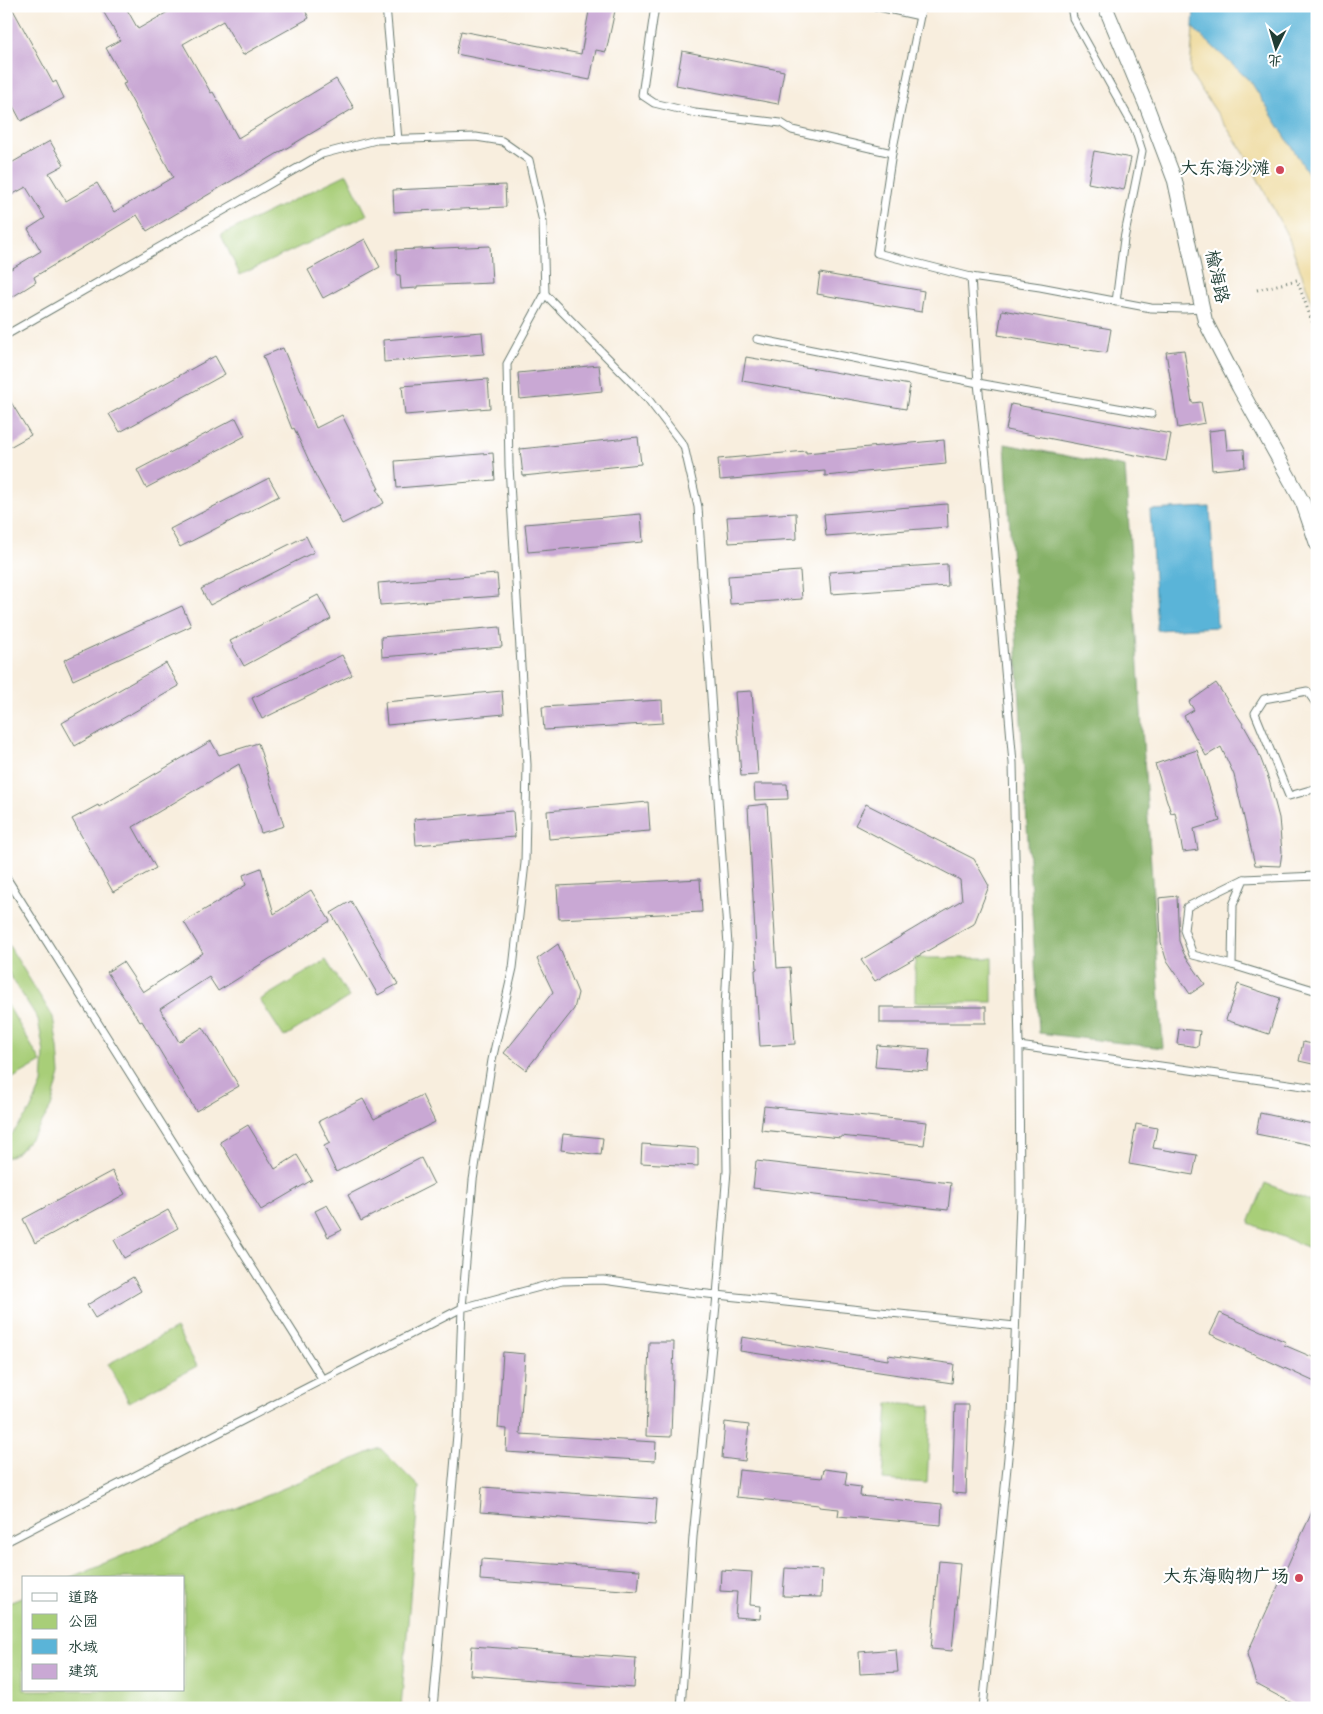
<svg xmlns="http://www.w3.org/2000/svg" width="1323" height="1714" viewBox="0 0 1323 1714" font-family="Dekko,'LXGW WenKai TC',sans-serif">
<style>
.green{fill:#a8ce78;stroke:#648656}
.forest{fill:#86b168;stroke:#52774e}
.sand{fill:#eeda9e;stroke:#868c69}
.water{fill:#5ab4d8;stroke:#3c7886}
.building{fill:#c9a8d4}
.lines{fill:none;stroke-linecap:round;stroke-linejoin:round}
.service-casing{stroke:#6b7b70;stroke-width:9}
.minor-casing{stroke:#6b7b70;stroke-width:16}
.path{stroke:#6b7b70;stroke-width:3;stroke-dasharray:1 4;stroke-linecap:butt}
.service{stroke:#fff;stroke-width:7}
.minor{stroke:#fff;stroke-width:14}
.poi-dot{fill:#d1495b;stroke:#fff;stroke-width:2}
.labels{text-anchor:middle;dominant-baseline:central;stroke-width:4.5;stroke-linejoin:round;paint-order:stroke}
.poi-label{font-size:18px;fill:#1f3d34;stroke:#fff;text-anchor:end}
.street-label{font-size:18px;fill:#1f3d34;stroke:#fff}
</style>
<rect width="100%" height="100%" fill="#fff"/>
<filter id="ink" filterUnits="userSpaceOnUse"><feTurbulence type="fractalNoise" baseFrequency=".02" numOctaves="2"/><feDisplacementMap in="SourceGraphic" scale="10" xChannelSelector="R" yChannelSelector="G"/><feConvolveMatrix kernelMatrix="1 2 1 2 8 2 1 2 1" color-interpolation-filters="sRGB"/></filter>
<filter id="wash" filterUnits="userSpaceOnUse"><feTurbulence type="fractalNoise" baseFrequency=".0096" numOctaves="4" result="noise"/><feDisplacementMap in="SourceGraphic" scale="20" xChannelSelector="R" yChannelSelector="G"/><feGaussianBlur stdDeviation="1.12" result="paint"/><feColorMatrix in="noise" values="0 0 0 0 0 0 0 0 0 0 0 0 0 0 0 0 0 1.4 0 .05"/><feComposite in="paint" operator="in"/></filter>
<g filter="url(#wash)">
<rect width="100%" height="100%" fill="#f8eede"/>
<g class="green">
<path d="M347 174 367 215 240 275 221 235Z"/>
<path d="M6 941 53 1017 58 1048 60 1074 51 1107 36 1132 18 1152 6 1158V1138L12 1134 30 1111 42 1084 44 1053 38 1019 6 969Z"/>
<rect x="915" y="958" width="77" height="44"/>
<path d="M326 960 349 997 284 1037 260 1000Z"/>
<path d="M6 1002 41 1062 6 1082Z"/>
<path d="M1265 1183 1317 1204V1251L1249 1223Z"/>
<path d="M176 1328 197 1366 129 1402 108 1364Z"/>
<path d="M888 1403 931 1406 927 1483 883 1480Z"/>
<path d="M380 1448 419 1487 401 1708H48L6 1704V1604L24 1597V1690H184V1578H69Z"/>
</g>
<path class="forest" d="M1005 444 1125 467 1163 1048 1039 1033Z"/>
<path class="sand" d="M1193 28 1251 82 1315 184 1317 187V316L1289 239 1246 156 1190 73Z"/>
<g class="water">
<path d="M1194 6H1317V187L1251 82 1193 28Z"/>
<path d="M1210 507 1217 627 1157 630 1150 510Z"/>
</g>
<g id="blocks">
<g class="building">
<path d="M6 6H11L53 83 56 81 64 98 21 121 6 93Z"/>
<path d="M100 6H125L138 29 178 6H303L309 18 243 55 223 21 183 44 211 93 213 92 238 138 336 79 354 108 147 231 137 215 34 277 36 282 6 301V272L41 251 28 229 45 218 26 187 6 198V166L50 141 64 165 49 173 66 201 97 183 114 212 173 177 123 84 126 83 106 48 120 40Z"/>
<path d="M590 6H616L606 52 596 50 590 80 456 54 461 31 581 54Z"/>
<path d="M682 51 784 71 778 104 676 85Z"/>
<path d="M1094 151 1131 158 1124 190 1088 183Z"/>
<path d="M505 185 506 207 394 212 393 190Z"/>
<path d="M365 239 380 267 323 298 308 270Z"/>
<path d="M490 246 492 283 417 286V288L401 289 400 275H397L396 250Z"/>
<path d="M820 273 924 291 921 312 817 294Z"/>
<path d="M1002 310 1111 329 1107 353 998 335Z"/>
<path d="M482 332 484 354 384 362 383 340Z"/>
<path d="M283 348 316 428 342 415 379 489H377L384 503 342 524 316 476 294 428 292 429 263 356Z"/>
<path d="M1184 350 1192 403 1201 402 1205 423 1178 428 1166 352Z"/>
<path d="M215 356 225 374 120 432 109 414Z"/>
<path d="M746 357 910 385 906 409 742 381Z"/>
<path d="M599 365 602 391 520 399 518 373Z"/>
<path d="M488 379 490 408 405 415 402 386Z"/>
<path d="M6 394 31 435 6 449Z"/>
<path d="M1011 404 1171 434 1166 461 1006 430Z"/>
<path d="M236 418 245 436 146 488 137 470Z"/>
<path d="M1225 429 1227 450 1244 449 1245 467 1212 470 1209 431Z"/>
<path d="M638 437 641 464 523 476 520 449Z"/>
<path d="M944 440 946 464 825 476V471L720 480 718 459 806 451V453Z"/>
<path d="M493 453 495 480 397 488 395 461Z"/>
<path d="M269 478 279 496 180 547 170 529Z"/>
<path d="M947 504 948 527 826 536 824 514Z"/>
<path d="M796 513 797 539 729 543 727 517Z"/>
<path d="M641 514 643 542 528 552 525 524Z"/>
<path d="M306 536 314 552 210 605 201 589Z"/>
<path d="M947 564 948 586 831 594 829 572Z"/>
<path d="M800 571 802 599 730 604 728 576Z"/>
<path d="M497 574 499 596 380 605 378 583Z"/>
<path d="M318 595 331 619 244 666 230 641Z"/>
<path d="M182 606 191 626 73 680 64 660Z"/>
<path d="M500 627 502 647 382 657 381 637Z"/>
<path d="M342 655 352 675 262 719 252 698Z"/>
<path d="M166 663 179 686 75 746 62 723Z"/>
<path d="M1216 683 1243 724 1257 749 1269 780 1279 818 1282 852 1280 866 1255 865 1234 775 1221 747 1206 756 1184 716 1194 710 1189 702Z"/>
<path d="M502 691 504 714 387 725 385 702Z"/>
<path d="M752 691 758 775 741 776 735 692Z"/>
<path d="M662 700 663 723 544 730 542 707Z"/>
<path d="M211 741 219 755 258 743 284 826 261 833 239 764 133 827 156 868 113 892 72 819 98 805 99 807Z"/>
<path d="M1197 750 1220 821 1194 829 1198 850 1183 852 1175 812 1171 813 1155 764Z"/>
<path d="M754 784H787L788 799 755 800Z"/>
<path d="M648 802 650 831 549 839 547 811Z"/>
<path d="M767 804 777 968 790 967 795 1044 760 1046 755 970 757 969 748 806Z"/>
<path d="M866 804 974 859 989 886 974 924 875 981 861 960 962 900 960 880 855 825Z"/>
<path d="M513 811 515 837 416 845 414 819Z"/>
<path d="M261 868 274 914 311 890 330 921 218 991 209 977 160 1009 179 1042 203 1027 239 1086 196 1111 142 1021 140 1022 107 972 123 962 143 992 203 953 184 922 246 885 243 875Z"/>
<path d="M700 879 702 912 559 919 557 886Z"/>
<path d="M1177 896 1179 941 1184 954 1205 984 1190 994 1166 959 1161 942 1159 898Z"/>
<path d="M351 901 398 984 378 995 331 913Z"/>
<path d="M558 944 578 993 574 1009 526 1070 504 1053 553 992 537 959Z"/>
<path d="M1238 984 1280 998 1269 1034 1226 1020Z"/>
<rect x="880" y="1007" width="106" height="16"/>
<path d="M1179 1029 1200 1031 1198 1047 1177 1044Z"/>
<path d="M1303 1042 1317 1045V1065L1299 1061Z"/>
<path d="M877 1045 930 1049 928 1071 875 1067Z"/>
<path d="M422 1095 435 1122 336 1172 324 1146 330 1143 319 1121 363 1099 374 1119Z"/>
<path d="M764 1106 927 1122 924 1145 841 1136V1138L761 1130Z"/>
<path d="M1260 1113 1317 1125V1146L1256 1134Z"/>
<path d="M1136 1124 1157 1128 1153 1148 1197 1155 1193 1175 1129 1164Z"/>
<path d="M248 1125 275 1169 297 1155 312 1180 261 1210 220 1142Z"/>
<path d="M563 1134 603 1138 601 1155 561 1150Z"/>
<path d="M642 1144 698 1148V1166L641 1163Z"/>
<path d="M421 1158 434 1184 361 1221 348 1195Z"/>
<path d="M756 1161 951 1183 948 1210 753 1188Z"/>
<path d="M112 1171 125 1194 35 1243 23 1219Z"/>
<path d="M327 1205 342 1230 328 1237 315 1211Z"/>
<path d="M168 1210 178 1228 124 1258 114 1240Z"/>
<path d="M133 1277 141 1291 95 1318 87 1305Z"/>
<path d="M1220 1313 1286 1342 1284 1345 1317 1359V1383L1210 1334Z"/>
<path d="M742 1337 888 1360V1355L954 1364 952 1383 740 1351Z"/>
<path d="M649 1342H674L671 1437 646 1436Z"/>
<path d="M503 1352 525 1354 520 1434 656 1442 655 1461 506 1452 507 1429 498 1428Z"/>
<path d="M955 1405H969L966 1494 952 1493Z"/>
<path d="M725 1422 749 1425 745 1461 722 1458Z"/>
<path d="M824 1469 847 1472 845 1485 861 1487 860 1496 942 1504 941 1525 838 1516 839 1509 819 1507V1505L736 1497 739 1470 822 1478Z"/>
<path d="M482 1487 657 1499 655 1525 480 1512Z"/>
<path d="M1317 1501V1708H1301L1256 1684 1247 1654Z"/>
<path d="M481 1559 640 1570 638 1591 480 1580Z"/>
<path d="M939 1561 960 1563 952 1651 931 1649Z"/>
<path d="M785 1568 822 1570 821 1597 783 1596Z"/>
<path d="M721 1570 752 1572 750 1605 761 1606 760 1619 735 1617 737 1592 720 1591Z"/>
<path d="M472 1646 636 1658 634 1688 470 1675Z"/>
<path d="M896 1649 898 1672 860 1674 859 1652Z"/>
</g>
</g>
</g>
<g filter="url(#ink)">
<use href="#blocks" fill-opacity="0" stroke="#6b7b70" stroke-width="1"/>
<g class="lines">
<defs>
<g id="service">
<path d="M386 6 398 140"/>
<path d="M655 6 642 95 654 103 695 113 781 123 792 130 892 153"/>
<path d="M874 6 920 16"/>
<path d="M922 6 892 153 877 253 971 277 1040 287 1151 308 1184 309 1202 308"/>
<path d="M1071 6 1073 18 1135 129 1142 151 1124 239 1116 302"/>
<path d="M971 277 978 383 989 485 1013 763 1019 1046 1020 1204 1012 1417 983 1708"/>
<path d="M6 335 322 154 376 140 476 137 502 141 529 160 543 222 545 294"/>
<path d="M757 339 978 383 1151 414"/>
<path d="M1317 705 1307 691 1264 699 1255 713 1289 796 1317 788"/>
<path d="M1317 876 1244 879 1233 905 1232 965 1317 991"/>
<path d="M6 877 323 1380"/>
<path d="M1232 965 1193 955 1184 930 1187 907 1244 879"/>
<path d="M1019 1046 1317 1088"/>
<path d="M6 1542 462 1308 473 1180 492 1060 513 968 525 863 527 765 509 466 507 364 545 294 648 399 684 446 698 507 728 945 725 1008 727 1171 717 1295 693 1537 681 1708"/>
<path d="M433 1708 458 1423 462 1308 562 1281 603 1280 688 1292 1015 1326"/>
</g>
<path id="minor" d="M1105 6 1147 107 1175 181 1205 321 1239 387 1303 503 1317 544"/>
</defs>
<use href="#service" class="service-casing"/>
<use href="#minor" class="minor-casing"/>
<path class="path" d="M1257 290 1297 280 1317 335"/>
<use href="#service" class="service"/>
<use href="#minor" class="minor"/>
</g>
</g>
<g class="poi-dot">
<circle cx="1280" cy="170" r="5"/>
<circle cx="1299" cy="1578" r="5"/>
</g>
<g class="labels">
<g class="poi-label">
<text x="1270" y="170">大东海沙滩</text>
<text x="1289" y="1578">大东海购物广场</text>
</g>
<g class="street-label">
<text transform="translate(1215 277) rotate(78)">榆海路</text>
</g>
</g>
<rect width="1323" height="1714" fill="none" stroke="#fff" stroke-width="25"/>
<rect x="22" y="1576" width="162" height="115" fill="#ffffff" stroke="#a5b1ae"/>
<rect x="32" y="1593" width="25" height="8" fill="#ffffff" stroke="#a5b1ae"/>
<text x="68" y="1602" font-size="15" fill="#1f3d34">道路</text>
<rect x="32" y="1614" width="25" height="15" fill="#a8ce78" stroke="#a5b1ae"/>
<text x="68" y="1626" font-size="15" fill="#1f3d34">公园</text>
<rect x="32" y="1639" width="25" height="15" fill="#5ab4d8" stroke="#a5b1ae"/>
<text x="68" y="1652" font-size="15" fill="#1f3d34">水域</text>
<rect x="32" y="1664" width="25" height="15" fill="#c9a8d4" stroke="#a5b1ae"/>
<text x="68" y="1676" font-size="15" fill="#1f3d34">建筑</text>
<g transform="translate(1276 48) rotate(185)" stroke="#ffffff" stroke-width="4" paint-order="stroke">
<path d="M0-4L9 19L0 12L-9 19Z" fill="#1f3d34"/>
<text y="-8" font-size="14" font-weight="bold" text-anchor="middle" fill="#1f3d34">北</text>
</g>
</svg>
